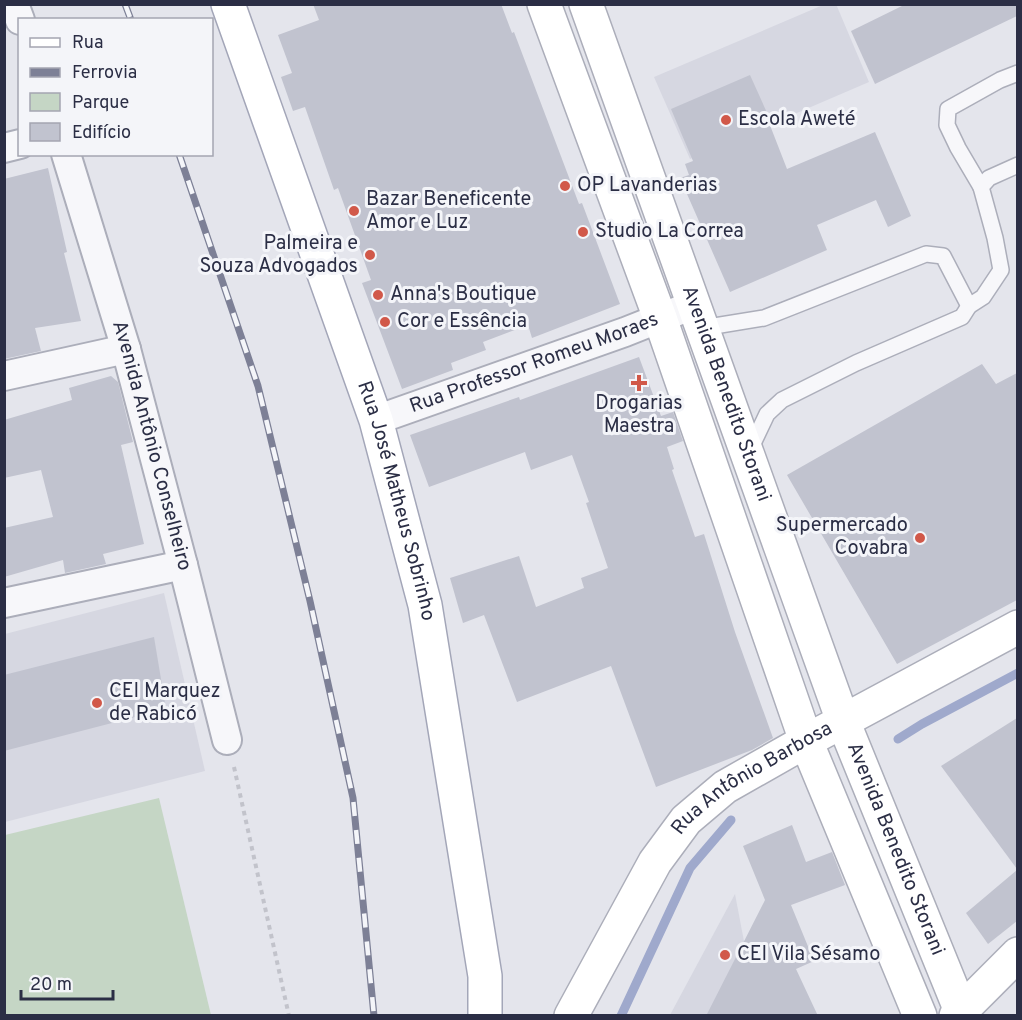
<svg xmlns="http://www.w3.org/2000/svg" width="1022" height="1020" viewBox="0 0 1022 1020" font-family="Overpass,sans-serif">
<style>
.built{fill:#d6d7e1}
.green{fill:#c5d6c5}
.lines{fill:none;stroke-linecap:round;stroke-linejoin:round}
.stream{stroke:#9fa9cc;stroke-width:9}
.building{fill:#c1c3cf}
.lane-casing{stroke:#acaeba;stroke-width:18}
.street-casing{stroke:#acaeba;stroke-width:32}
.secondary-casing{stroke:#acaeba;stroke-width:36}
.primary-casing{stroke:#a3a6b8;stroke-width:36}
.path{stroke:#c2c3cb;stroke-width:4;stroke-dasharray:4.5 4.5;stroke-linecap:butt}
.lane{stroke:#f7f7fa;stroke-width:15}
.street{stroke:#f7f7fa;stroke-width:28}
.secondary{stroke:#fff;stroke-width:33}
.primary{stroke:#fff;stroke-width:33}
.rail-casing{stroke:#7d8096;stroke-width:7}
.rail{stroke:#f4f5f9;stroke-width:4.5;stroke-dasharray:14;stroke-linecap:butt}
.poi-dot{fill:#d15849;stroke:#f4f5f9;stroke-width:2}
.labels{text-anchor:middle;dominant-baseline:central;stroke-width:6;stroke-linejoin:round;paint-order:stroke}
.poi-label{font-size:20px;fill:#2b2e45;stroke:#f4f5f9;text-anchor:start}
.street-label{font-size:20px;fill:#2b2e45;stroke:#f4f5f9}
</style>
<rect width="100%" height="100%" fill="#e4e5ec"/>
<g class="built">
<path d="M836 4 869 82 690 159 654 77 823 5Z"/>
<path d="M164 593 205 771 5 822V634Z"/>
<path d="M735 894 758 1015H670Z"/>
</g>
<path class="green" d="M159 798 211 1015H5V835Z"/>
<g class="lines">
<g class="stream">
<path d="M898 739 922 724 1018 673"/>
<path d="M621 1016 690 868 731 820"/>
</g>
</g>
<g class="building">
<path d="M313 4H501L512 33 514 32 579 204 582 203 620 304 532 338 528 325 483 342 486 350 451 363 453 370 402 389 362 283 371 280 338 188 334 190 305 107 293 111 281 77 292 73 278 35 319 20Z"/>
<path d="M906 4H1017V16L875 84 851 31Z"/>
<path d="M750 75 768 115H766L787 169 875 132 911 216 888 227 876 200 817 225 827 250 730 292 680 178 689 175 685 164 693 161 671 109Z"/>
<path d="M48 168 67 252 64 253 81 321 35 328 41 351 4 359V179Z"/>
<path d="M639 357 661 416 673 412 683 441 667 447 674 469 672 470 695 537 704 534 735 632 773 738 752 750 656 787 611 666 517 702 484 615 463 623 450 578 519 556 536 607 584 588 581 578 608 568 586 503 589 502 572 455 531 470 525 452 429 487 410 435 519 397 520 400Z"/>
<path d="M982 364 996 384 1017 373V600L897 664 787 475Z"/>
<path d="M111 376 118 382 133 442 121 445 144 544 103 554 106 564 65 573 63 560 4 577V528L53 517 41 470 4 478V420L72 400 69 388Z"/>
<path d="M154 637 166 709 4 751V675Z"/>
<path d="M1017 718V869L941 766Z"/>
<path d="M792 825 806 862 832 852 845 885 791 905 814 961 796 969 818 1016H706L765 900 743 846Z"/>
<path d="M1017 870V921L988 944 966 913Z"/>
</g>
<g class="lines">
<defs>
<g id="lane">
<path d="M981 187 958 148 947 125 948 109 1000 80 1018 73"/>
<path d="M702 328 764 318 926 254 943 256 969 306"/>
<path d="M749 452 767 414 782 400 856 363 962 317 969 306 983 297 1001 270 995 238 981 187 989 178 1018 165"/>
</g>
<g id="street">
<path d="M14 4 20 20"/>
<path d="M4 148 20 144"/>
<path id="s1" d="M66 154 126 349 183 565 227 740"/>
<path d="M4 376 126 349"/>
<path id="s2" d="M376 420 625 332 693 305"/>
<path d="M4 603 183 565"/>
</g>
<g id="secondary">
<path d="M544 4 660 318 806 741 920 1016"/>
<path id="s3" d="M586 4 843 721 963 1016"/>
<path id="s4" d="M571 1016 655 862 686 820 725 787 806 741 1018 627"/>
<path d="M956 1016 1018 954"/>
</g>
<g id="primary">
<path id="s5" d="M228 4 376 420 425 605 485 976V1016"/>
</g>
</defs>
<use href="#lane" class="lane-casing"/>
<use href="#street" class="street-casing"/>
<use href="#secondary" class="secondary-casing"/>
<use href="#primary" class="primary-casing"/>
<path class="path" d="M234 767 289 1016"/>
<use href="#lane" class="lane"/>
<use href="#street" class="street"/>
<use href="#secondary" class="secondary"/>
<use href="#primary" class="primary"/>
<defs>
<g id="rail">
<path d="M125 4 131 20"/>
<path d="M179 154 258 386 310 601 353 798 374 1016"/>
</g>
</defs>
<use href="#rail" class="rail-casing"/>
<use href="#rail" class="rail"/>
</g>
<g class="poi-dot">
<circle cx="726" cy="120" r="6"/>
<circle cx="565" cy="186" r="6"/>
<circle cx="354" cy="211" r="6"/>
<circle cx="583" cy="232" r="6"/>
<circle cx="370" cy="255" r="6"/>
<circle cx="378" cy="295" r="6"/>
<circle cx="385" cy="322" r="6"/>
<path d="M636 374h6v6h6v6h-6v6h-6v-6h-6v-6h6z"/>
<circle cx="920" cy="538" r="6"/>
<circle cx="97" cy="703" r="6"/>
<circle cx="725" cy="955" r="6"/>
</g>
<g class="labels">
<g class="poi-label">
<text x="738" y="120">Escola Aweté</text>
<text x="577" y="186">OP Lavanderias</text>
<text x="366" y="200">Bazar Beneficente<tspan x="366" dy="23">Amor e Luz</tspan></text>
<text x="595" y="232">Studio La Correa</text>
<text x="358" y="244" text-anchor="end">Palmeira e<tspan x="358" dy="23">Souza Advogados</tspan></text>
<text x="390" y="295">Anna's Boutique</text>
<text x="397" y="322">Cor e Essência</text>
<text x="639" y="404" text-anchor="middle">Drogarias<tspan x="639" dy="23">Maestra</tspan></text>
<text x="908" y="526" text-anchor="end">Supermercado<tspan x="908" dy="23">Covabra</tspan></text>
<text x="109" y="692">CEI Marquez<tspan x="109" dy="23">de Rabicó</tspan></text>
<text x="737" y="955">CEI Vila Sésamo</text>
</g>
<g class="street-label">
<text stroke="none"><textPath href="#s2" startOffset="168">Rua Professor Romeu Moraes</textPath></text>
<text stroke="none"><textPath href="#s3" startOffset="414">Avenida Benedito Storani</textPath></text>
<text stroke="none"><textPath href="#s1" startOffset="304">Avenida Antônio Conselheiro</textPath></text>
<text stroke="none"><textPath href="#s5" startOffset="525">Rua José Matheus Sobrinho</textPath></text>
<text stroke="none"><textPath href="#s4" startOffset="306">Rua Antônio Barbosa</textPath></text>
<text stroke="none"><textPath href="#s3" startOffset="900">Avenida Benedito Storani</textPath></text>
</g>
</g>
<rect width="1022" height="1020" fill="none" stroke="#2b2e45" stroke-width="12"/>
<rect x="18" y="18" width="195" height="138" fill="#f4f5f9" stroke="#a4a5b1" stroke-width="1.5"/>
<rect x="30" y="38" width="30" height="9" fill="#ffffff" stroke="#a4a5b1" stroke-width="1.5"/>
<text x="72" y="48" font-size="18" fill="#2b2e45">Rua</text>
<rect x="30" y="68" width="30" height="9" fill="#7d8096" stroke="#a4a5b1" stroke-width="1.5"/>
<text x="72" y="78" font-size="18" fill="#2b2e45">Ferrovia</text>
<rect x="30" y="93" width="30" height="18" fill="#c5d6c5" stroke="#a4a5b1" stroke-width="1.5"/>
<text x="72" y="108" font-size="18" fill="#2b2e45">Parque</text>
<rect x="30" y="123" width="30" height="18" fill="#c1c3cf" stroke="#a4a5b1" stroke-width="1.5"/>
<text x="72" y="138" font-size="18" fill="#2b2e45">Edifício</text>
<path d="M21 990v9h92v-9" fill="none" stroke="#2b2e45" stroke-width="3"/>
<text x="30" y="990" font-size="18" fill="#2b2e45" stroke="#f4f5f9" stroke-width="4.5" paint-order="stroke">20 m</text>
</svg>
